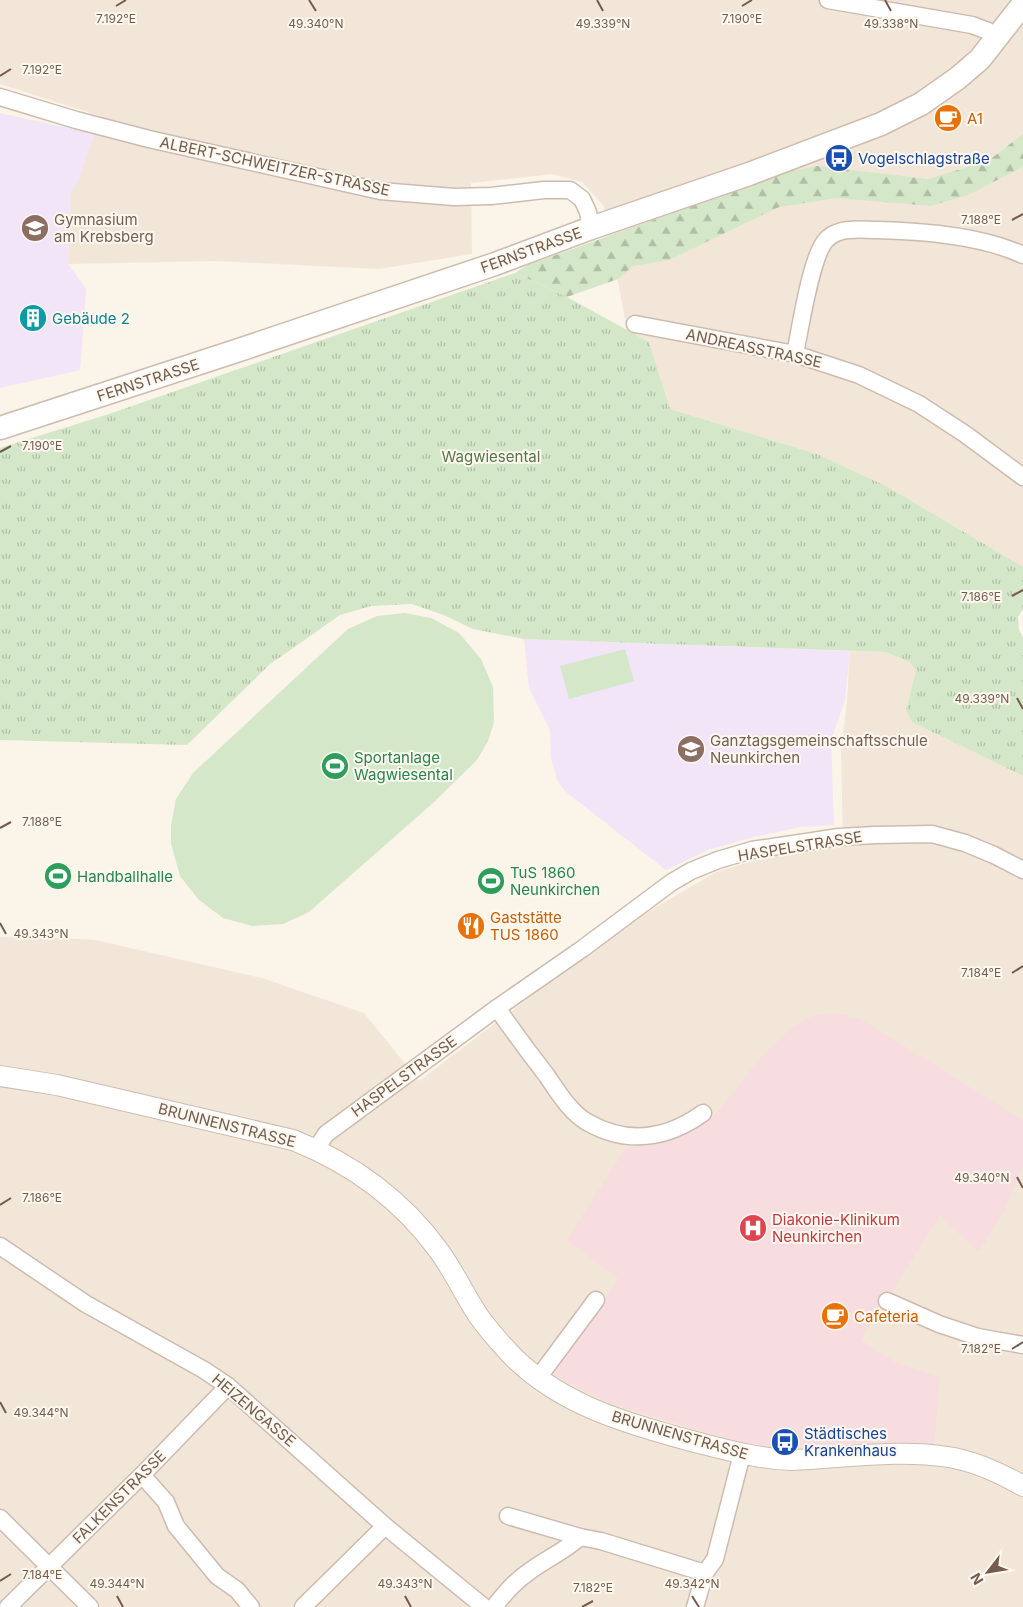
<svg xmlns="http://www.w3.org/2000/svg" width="1023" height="1607" viewBox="0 0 1023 1607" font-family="Inter,sans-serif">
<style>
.residential{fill:#f2e6d8}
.education{fill:#f1e5f7}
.medical{fill:#f7dddf}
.forest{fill:url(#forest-firs)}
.park{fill:url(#park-tufts)}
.pitch{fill:#d4e7c8}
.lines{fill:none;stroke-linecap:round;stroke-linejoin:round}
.minor-casing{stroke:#ccbcb0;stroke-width:19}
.tertiary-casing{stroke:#ccbcb0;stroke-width:22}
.secondary-casing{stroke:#cebdad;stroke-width:25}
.minor{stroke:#fff;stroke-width:16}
.tertiary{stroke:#fff;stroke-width:20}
.secondary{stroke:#fff;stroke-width:22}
.ticks{fill:none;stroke:#735c4f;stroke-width:2}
.labels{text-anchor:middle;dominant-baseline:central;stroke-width:4;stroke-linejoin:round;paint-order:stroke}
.food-label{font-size:15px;fill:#c56008;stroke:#fdf8ef;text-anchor:start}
.transit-label{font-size:15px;fill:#164399;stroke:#fdf8ef;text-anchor:start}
.street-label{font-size:15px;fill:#735c4f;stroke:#fdf8ef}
.education-label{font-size:15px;fill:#785e54;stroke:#fdf8ef;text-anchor:start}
.culture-label{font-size:15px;fill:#0d838f;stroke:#fdf8ef;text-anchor:start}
.park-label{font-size:15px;fill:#547848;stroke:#fdf8ef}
.leisure-label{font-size:15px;fill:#27864d;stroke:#fdf8ef;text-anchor:start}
.health-label{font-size:15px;fill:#be3a42;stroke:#fdf8ef;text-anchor:start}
.ticks-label{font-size:12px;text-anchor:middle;fill:#735c4f;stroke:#fdf8ef;stroke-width:4;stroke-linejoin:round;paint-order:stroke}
</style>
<defs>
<pattern id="forest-firs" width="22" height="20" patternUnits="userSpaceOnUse" patternTransform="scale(1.25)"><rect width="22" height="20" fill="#d4e7c8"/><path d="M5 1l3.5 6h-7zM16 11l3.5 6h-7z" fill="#b0bea5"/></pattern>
<pattern id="park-tufts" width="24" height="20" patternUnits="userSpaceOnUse" patternTransform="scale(1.25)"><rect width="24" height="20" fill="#d4e7c8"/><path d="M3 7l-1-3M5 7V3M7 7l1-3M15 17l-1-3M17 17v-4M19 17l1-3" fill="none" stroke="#b0bea5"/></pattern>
</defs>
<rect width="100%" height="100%" fill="#fbf4e9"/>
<g class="residential">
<path d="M0 0H1023V567L886 486 817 454 670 409 649 342 627 330 604 206 582 182 552 174 471 183 472 254 379 269 216 261 68 264 71 191 79 179 100 116 0 84Z"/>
<path d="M850 651 886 652 909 662 916 670 906 710 912 722 1023 776V1607H0V937L27 936 95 940 262 978 364 1013 419 1081 624 926 716 872 791 850 843 844 841 751 847 702Z"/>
</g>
<g class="education">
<path d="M0 113 95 134 79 179 71 191 68 264 86 289 80 370 0 388Z"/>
<path d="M524 639 850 651 845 700 831 740 834 825 800 827 754 837 708 850 666 870 566 792 558 782 551 758 550 730 529 688Z"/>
</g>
<path class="medical" d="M833 1013 859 1018 1023 1120V1166L1005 1210 979 1252 940 1216 861 1340 895 1362 940 1377 934 1447 886 1443 788 1446 748 1445 609 1403 554 1375 618 1278 566 1240 626 1148 664 1141 682 1135 696 1129 716 1114 759 1059 791 1028 812 1016Z"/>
<path class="forest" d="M1023 134V167L968 195 931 206 836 198 779 207 669 260 633 266 618 279 567 297 515 273 528 265 784 173 817 166 928 179 988 161Z"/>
<path class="park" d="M515 273 567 297 649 342 670 409 817 454 886 486 1023 567V609L1018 617 1019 630 1023 638V776L912 722 906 710 916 670 909 662 886 652 524 639 473 629 446 616 412 604 371 606 340 615 269 665 187 745 0 740V448L109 414Z"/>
<g class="pitch">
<path d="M405 613 431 618 459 633 481 659 493 687 494 722 488 741 477 760 433 803 309 912 283 924 252 926 223 918 199 900 180 876 171 844V825L176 799 193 773 348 629 377 616Z"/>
<path d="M625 649 634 681 569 699 560 666Z"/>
</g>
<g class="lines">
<defs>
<g id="minor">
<path d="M828 0 972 25 988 31 998 37"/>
<path d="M0 97 76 120 149 139 380 191 454 197 491 196 544 190H570L582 199 588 212 591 228"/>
<path d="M635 324 795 354 859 375 919 404 965 434 1023 477"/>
<path d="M795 354C800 330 811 256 826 240 829 237 835 233 839 232 850 228 865 230 877 230 922 231 982 236 1023 255"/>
<path d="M497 1008C513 1031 530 1054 547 1076 558 1092 570 1112 587 1122 627 1145 667 1139 703 1113"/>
<path d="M316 1149 326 1134 497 1008 582 949 672 882 691 871 718 860 752 850 839 837 875 835 932 834 965 843 994 855 1023 870"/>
<path d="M0 1246 86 1304 204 1370 228 1386 385 1526 484 1607"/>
<path d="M887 1301 939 1324 978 1337 1023 1345"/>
<path d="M538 1378 596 1300"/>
<path d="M142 1475 166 1502 176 1526 217 1576 237 1590 251 1607"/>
<path d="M508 1516 580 1537 601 1541 705 1573"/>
<path d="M0 1518 90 1607"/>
<path d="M8 1607 142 1475 228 1386"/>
<path d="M303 1607 385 1526"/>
<path d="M494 1607C505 1593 515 1581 530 1571 546 1559 565 1551 580 1537"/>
<path d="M695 1607 705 1573 715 1559 742 1454"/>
</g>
<path id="tertiary" d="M0 1076 57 1085 293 1140C351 1163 402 1200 439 1251 453 1270 463 1292 476 1312 484 1325 495 1337 505 1348 553 1403 627 1424 695 1442 727 1450 759 1459 792 1460 843 1458 898 1449 948 1457 975 1461 1000 1473 1023 1486"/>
<path id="secondary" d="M0 428 236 351 495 264 591 228 749 174 881 124 921 104 958 78 980 59 1023 4"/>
</defs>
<use href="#minor" class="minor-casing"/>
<use href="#tertiary" class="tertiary-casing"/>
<use href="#secondary" class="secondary-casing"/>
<use href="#minor" class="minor"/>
<use href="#tertiary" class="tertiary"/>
<use href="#secondary" class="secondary"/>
</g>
<path class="ticks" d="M309 0 316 11M597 0 603 11M885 0 891 11M116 6 126 0M742 6 752 0M0 76 11 69M1012 220 1023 214M0 452 11 446M1012 596 1023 590M1017 698 1023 709M0 828 11 822M0 923 6 934M1012 973 1023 966M1017 1177 1023 1188M0 1205 11 1198M1012 1349 1023 1342M0 1402 6 1413M0 1581 11 1574M117 1596 123 1607M405 1596 411 1607M692 1596 699 1607M582 1607 593 1601"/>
<defs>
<symbol id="cafe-disc" viewBox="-11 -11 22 22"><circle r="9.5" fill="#e8710a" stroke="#fdf8ef"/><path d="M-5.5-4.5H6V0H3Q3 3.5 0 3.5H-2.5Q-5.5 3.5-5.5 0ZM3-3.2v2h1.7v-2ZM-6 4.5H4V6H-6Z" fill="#fff"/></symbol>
<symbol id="bus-disc" viewBox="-11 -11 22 22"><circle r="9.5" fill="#1a4fb4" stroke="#fdf8ef"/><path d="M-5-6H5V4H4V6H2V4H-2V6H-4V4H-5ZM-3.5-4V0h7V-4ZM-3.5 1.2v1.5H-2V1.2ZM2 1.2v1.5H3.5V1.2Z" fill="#fff"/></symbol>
<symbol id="school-disc" viewBox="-11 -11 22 22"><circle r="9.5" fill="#8d6e63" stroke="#fdf8ef"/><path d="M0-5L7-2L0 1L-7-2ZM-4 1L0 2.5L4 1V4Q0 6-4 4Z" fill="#fff"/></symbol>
<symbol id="building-disc" viewBox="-11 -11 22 22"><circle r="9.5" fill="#0f9aa8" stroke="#fdf8ef"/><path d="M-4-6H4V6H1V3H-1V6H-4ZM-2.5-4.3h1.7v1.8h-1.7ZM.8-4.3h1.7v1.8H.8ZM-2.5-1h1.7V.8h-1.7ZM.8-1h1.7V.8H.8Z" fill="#fff"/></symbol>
<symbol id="stadium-disc" viewBox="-11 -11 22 22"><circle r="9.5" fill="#2e9e5b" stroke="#fdf8ef"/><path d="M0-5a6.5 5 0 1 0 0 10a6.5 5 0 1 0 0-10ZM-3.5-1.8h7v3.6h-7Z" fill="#fff"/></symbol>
<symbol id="restaurant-disc" viewBox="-11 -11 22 22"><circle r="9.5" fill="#e8710a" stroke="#fdf8ef"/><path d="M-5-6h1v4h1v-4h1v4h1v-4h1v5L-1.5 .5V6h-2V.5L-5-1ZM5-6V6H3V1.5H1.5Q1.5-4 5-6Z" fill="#fff"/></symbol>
<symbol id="hospital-disc" viewBox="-11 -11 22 22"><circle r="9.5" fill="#e0444e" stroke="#fdf8ef"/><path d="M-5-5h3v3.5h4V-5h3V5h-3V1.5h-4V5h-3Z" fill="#fff"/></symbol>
</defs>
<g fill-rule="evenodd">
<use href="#cafe-disc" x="932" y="102" width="32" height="32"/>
<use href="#bus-disc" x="823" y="142" width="32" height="32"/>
<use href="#school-disc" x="19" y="212" width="32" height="32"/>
<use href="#building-disc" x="17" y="302" width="32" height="32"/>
<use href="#school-disc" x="675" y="733" width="32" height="32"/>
<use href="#stadium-disc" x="319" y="750" width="32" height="32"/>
<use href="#stadium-disc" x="42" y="860" width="32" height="32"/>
<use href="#stadium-disc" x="475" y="865" width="32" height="32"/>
<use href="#restaurant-disc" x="455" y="910" width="32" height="32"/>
<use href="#hospital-disc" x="737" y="1212" width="32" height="32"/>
<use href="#cafe-disc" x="819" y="1300" width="32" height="32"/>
<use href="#bus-disc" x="769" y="1426" width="32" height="32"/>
</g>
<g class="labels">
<g class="food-label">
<text x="967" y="118">A1</text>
<text x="490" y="917">Gaststätte<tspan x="490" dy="17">TUS 1860</tspan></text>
<text x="854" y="1316">Cafeteria</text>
</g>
<g class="transit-label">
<text x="858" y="158">Vogelschlagstraße</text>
<text x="804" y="1433">Städtisches<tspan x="804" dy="17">Krankenhaus</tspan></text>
</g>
<g class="street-label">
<text transform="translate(275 166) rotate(12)">ALBERT-SCHWEITZER-STRASSE</text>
<text transform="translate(531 250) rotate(-20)">FERNSTRASSE</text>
<text transform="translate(754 348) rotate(12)">ANDREASSTRASSE</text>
<text transform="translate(148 380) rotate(-18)">FERNSTRASSE</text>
<text transform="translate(800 846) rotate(-9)">HASPELSTRASSE</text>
<text transform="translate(404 1076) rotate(-36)">HASPELSTRASSE</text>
<text transform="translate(227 1125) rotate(14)">BRUNNENSTRASSE</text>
<text transform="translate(254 1410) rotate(40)">HEIZENGASSE</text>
<text transform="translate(680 1435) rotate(16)">BRUNNENSTRASSE</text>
<text transform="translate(119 1497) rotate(-45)">FALKENSTRASSE</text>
</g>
<g class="education-label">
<text x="54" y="219">Gymnasium<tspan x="54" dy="17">am Krebsberg</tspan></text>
<text x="710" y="740">Ganztagsgemeinschaftsschule<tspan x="710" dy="17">Neunkirchen</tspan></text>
</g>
<g class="culture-label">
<text x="52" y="318">Gebäude 2</text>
</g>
<g class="park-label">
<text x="491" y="456">Wagwiesental</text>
</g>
<g class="leisure-label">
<text x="354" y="757">Sportanlage<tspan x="354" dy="17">Wagwiesental</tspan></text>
<text x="510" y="872">TuS 1860<tspan x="510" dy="17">Neunkirchen</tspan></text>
<text x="77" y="876">Handballhalle</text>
</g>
<g class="health-label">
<text x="772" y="1219">Diakonie-Klinikum<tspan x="772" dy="17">Neunkirchen</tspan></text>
</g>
</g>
<g class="ticks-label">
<text x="116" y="23">7.192°E</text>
<text x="742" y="23">7.190°E</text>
<text x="891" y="28">49.338°N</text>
<text x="316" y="28">49.340°N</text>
<text x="603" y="28">49.339°N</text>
<text x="42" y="74">7.192°E</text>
<text x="981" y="224">7.188°E</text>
<text x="42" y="450">7.190°E</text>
<text x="981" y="601">7.186°E</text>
<text x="982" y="703">49.339°N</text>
<text x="42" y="826">7.188°E</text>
<text x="41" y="938">49.343°N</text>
<text x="981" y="977">7.184°E</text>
<text x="982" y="1182">49.340°N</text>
<text x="42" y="1202">7.186°E</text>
<text x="981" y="1353">7.182°E</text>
<text x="41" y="1417">49.344°N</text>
<text x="42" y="1579">7.184°E</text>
<text x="117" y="1588">49.344°N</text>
<text x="405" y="1588">49.343°N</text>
<text x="692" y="1588">49.342°N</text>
<text x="593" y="1592">7.182°E</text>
</g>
<g transform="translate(988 1572) rotate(239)" stroke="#fdf8ef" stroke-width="4" paint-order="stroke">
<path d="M0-4L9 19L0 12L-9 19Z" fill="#735c4f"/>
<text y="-8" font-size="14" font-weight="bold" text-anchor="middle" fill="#735c4f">N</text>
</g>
</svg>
